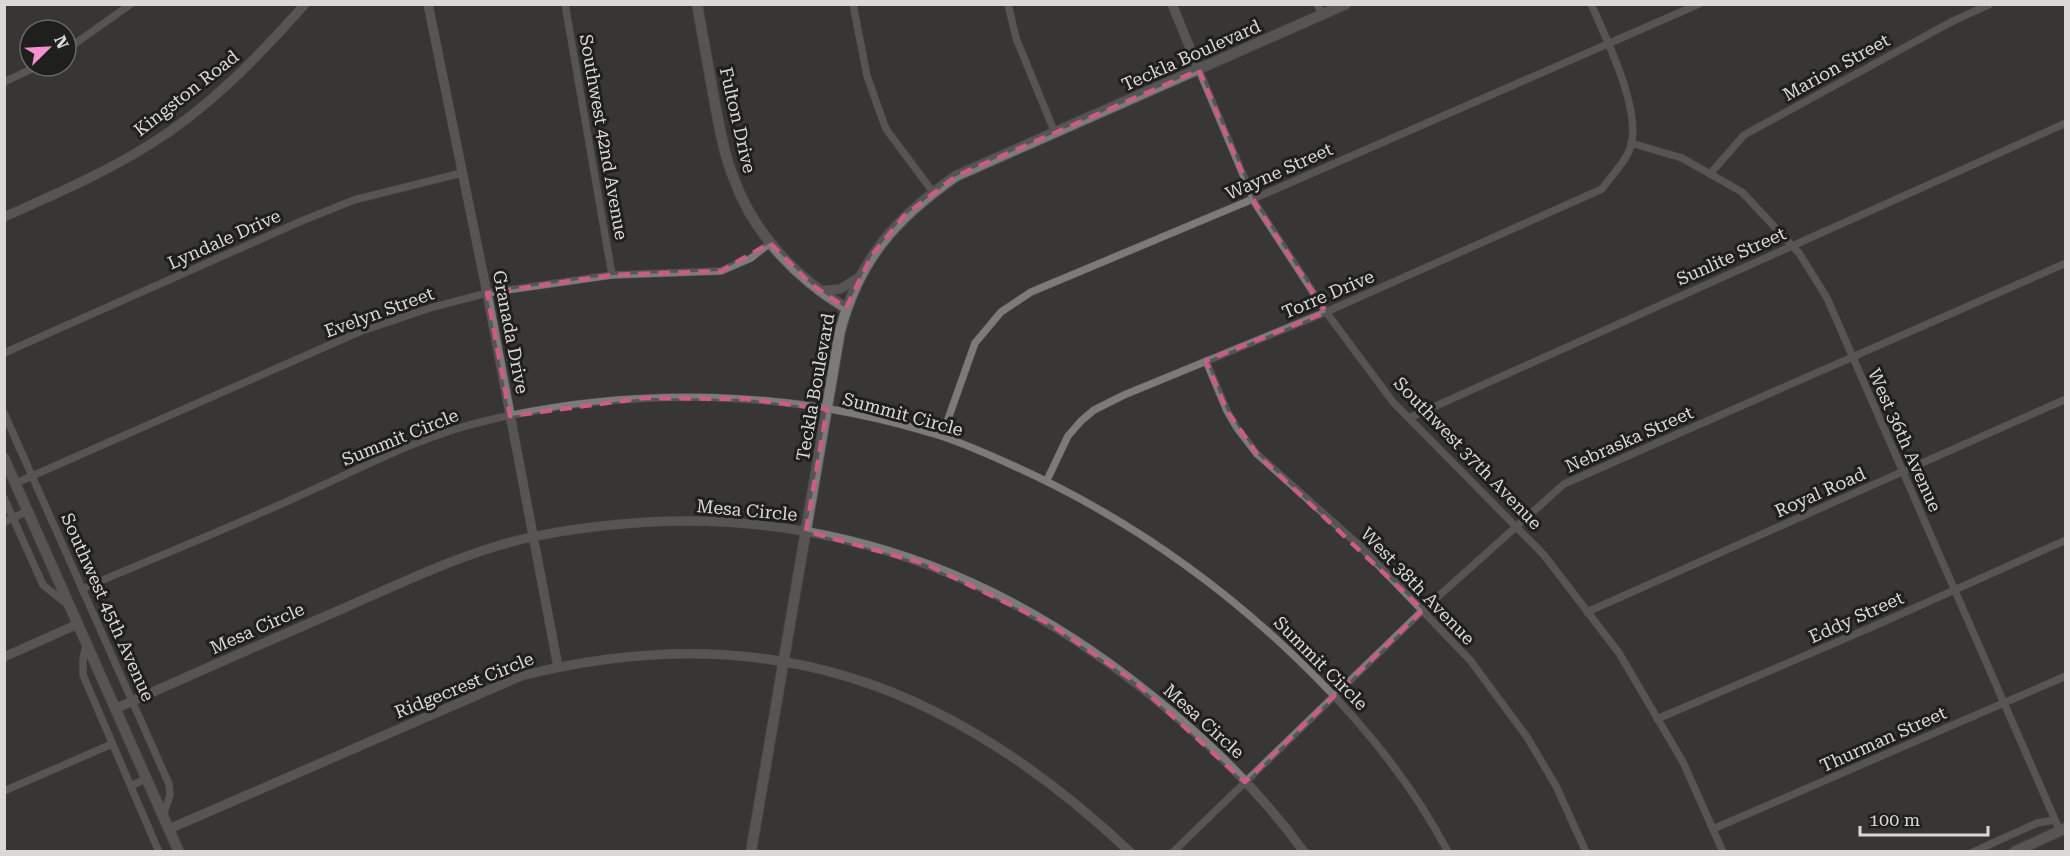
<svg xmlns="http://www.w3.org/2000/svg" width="2070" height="856" viewBox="0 0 2070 856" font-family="'Roboto Serif',serif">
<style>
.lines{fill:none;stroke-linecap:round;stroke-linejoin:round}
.minor-casing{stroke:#545351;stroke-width:8}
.tertiary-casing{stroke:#545351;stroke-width:10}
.secondary-casing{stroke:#545351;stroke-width:12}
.minor{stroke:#7c7b78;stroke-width:7}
.tertiary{stroke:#7c7b78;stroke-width:9}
.secondary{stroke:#7c7b78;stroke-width:10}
.marked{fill:none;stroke:#ca5c87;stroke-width:4.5;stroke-dasharray:12 8;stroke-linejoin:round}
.labels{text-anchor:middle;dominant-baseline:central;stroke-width:6;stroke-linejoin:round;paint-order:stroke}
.street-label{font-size:18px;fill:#dad9d8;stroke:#1f1f1e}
</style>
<rect width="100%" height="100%" fill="#393735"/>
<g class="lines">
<defs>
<g id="minor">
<path d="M565 4 612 275"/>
<path d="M853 4 867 76 886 129 933 192"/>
<path d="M1008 4 1016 38 1055 133"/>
<path d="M1317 4 1322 15"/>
<path d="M66 50 131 4"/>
<path d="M1199 70 1255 203 1326 312 1393 402 1544 555 1619 653 1683 762 1723 852"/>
<path d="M4 82 38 66"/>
<path d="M1631 143 1682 158 1742 192 1799 253 1827 298 2060 831"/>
<path d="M1710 174 1744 135 1951 22 1990 4"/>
<path d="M4 353 304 220 354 200 462 173"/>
<path d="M1206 361 1227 411 1237 428 1257 454 1359 545 1470 660 1527 737 1556 786 1586 852"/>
<path d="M4 413 169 784 170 795 163 816"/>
<path d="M1409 418 2066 123"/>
<path d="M942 436 975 343 1001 312 1031 292 1253 199 1699 4"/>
<path d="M1047 480 1068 436 1081 421 1094 410 1124 395 1326 312 1602 189C1610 177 1623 165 1629 151 1645 116 1606 38 1591 4"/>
<path d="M16 483 359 332 430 308 487 293 612 275 721 271 751 258 770 243"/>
<path d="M4 498 43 585 68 605"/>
<path d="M4 522 28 511"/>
<path d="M82 589C154 558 227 529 299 496 358 470 418 437 481 422 632 385 793 389 941 436 965 444 990 455 1014 466 1114 511 1207 574 1287 649 1351 709 1407 774 1448 852"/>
<path d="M1587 612 2066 399"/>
<path d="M86 644 83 660V675L159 852"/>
<path d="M1657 719 1872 627 2066 540"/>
<path d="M131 786 147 778"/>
<path d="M4 791 112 744"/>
<path d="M1713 829 2066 676"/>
<path d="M1173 852 1423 610 1564 484 2066 263"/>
<path d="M1973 852 2037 823 2055 820"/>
</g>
<g id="tertiary">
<path d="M428 4 487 293 558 667"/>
<path d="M1172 4 1199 70"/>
<path d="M4 217C53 195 103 174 149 145 209 108 258 57 305 4"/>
<path d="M819 291 840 289 861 276"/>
<path d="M4 657 78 624"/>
<path d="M115 709C190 675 266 642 342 609 392 587 444 562 497 546 543 532 601 525 649 522 849 512 1019 583 1170 711 1220 753 1266 799 1304 852"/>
<path d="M169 829 521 676C765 614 951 683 1130 852"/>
</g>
<g id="secondary">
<path d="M697 4C703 38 709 71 715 104 720 129 724 155 734 179 754 234 796 278 846 308"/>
<path d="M4 458 179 852"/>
<path d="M751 852 840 331C859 259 896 218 956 176L1346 4"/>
<path d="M2014 852 2066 828"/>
</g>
</defs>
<use href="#minor" class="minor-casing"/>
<use href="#tertiary" class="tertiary-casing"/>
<use href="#secondary" class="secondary-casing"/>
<use href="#minor" class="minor"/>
<use href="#tertiary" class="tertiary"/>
<use href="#secondary" class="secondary"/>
</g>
<path d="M0 0H2070V856H0ZM1199 70 1255 203 1326 312 1206 361 1227 411 1257 454 1423 610 1245 782 1134 681 1050 624 926 564 806 531 827 409 747 399 644 398 510 416 487 293 612 275 721 271 770 243 812 285 846 308 872 255 904 216 956 176Z" fill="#393735" fill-opacity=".55" fill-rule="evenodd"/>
<path class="marked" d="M1199 70 1255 203 1326 312 1206 361 1227 411 1257 454 1423 610 1245 782 1134 681 1050 624 926 564 806 531 827 409 747 399 644 398 510 416 487 293 612 275 721 271 770 243 812 285 846 308 872 255 904 216 956 176Z"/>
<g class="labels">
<g class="street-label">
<text transform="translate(1191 55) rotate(-24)">Teckla Boulevard</text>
<text transform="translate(1836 67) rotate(-29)">Marion Street</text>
<text transform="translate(186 93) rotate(-38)">Kingston Road</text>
<text transform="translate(738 120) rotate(77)">Fulton Drive</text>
<text transform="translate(604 137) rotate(80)">Southwest 42nd Avenue</text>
<text transform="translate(1279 171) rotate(-24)">Wayne Street</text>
<text transform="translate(224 239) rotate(-24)">Lyndale Drive</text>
<text transform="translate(1731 256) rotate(-24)">Sunlite Street</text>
<text transform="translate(1328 294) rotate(-23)">Torre Drive</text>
<text transform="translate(379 312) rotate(-20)">Evelyn Street</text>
<text transform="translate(511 332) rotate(79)">Granada Drive</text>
<text transform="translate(815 387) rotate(-80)">Teckla Boulevard</text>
<text transform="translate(903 414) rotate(15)">Summit Circle</text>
<text transform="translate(400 437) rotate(-22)">Summit Circle</text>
<text transform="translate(1629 439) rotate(-24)">Nebraska Street</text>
<text transform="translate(1905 440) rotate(66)">West 36th Avenue</text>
<text transform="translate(1468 453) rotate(46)">Southwest 37th Avenue</text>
<text transform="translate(1820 492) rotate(-24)">Royal Road</text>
<text transform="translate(747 510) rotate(5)">Mesa Circle</text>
<text transform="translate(1418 586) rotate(46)">West 38th Avenue</text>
<text transform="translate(108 607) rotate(66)">Southwest 45th Avenue</text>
<text transform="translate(1856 617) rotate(-24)">Eddy Street</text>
<text transform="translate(257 628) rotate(-24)">Mesa Circle</text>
<text transform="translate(1321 663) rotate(45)">Summit Circle</text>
<text transform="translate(464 685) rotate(-22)">Ridgecrest Circle</text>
<text transform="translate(1204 721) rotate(42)">Mesa Circle</text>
<text transform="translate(1883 739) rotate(-24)">Thurman Street</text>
</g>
</g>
<rect width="2070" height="856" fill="none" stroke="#dad9d8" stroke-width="12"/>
<g transform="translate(48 48) rotate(66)"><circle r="28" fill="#1f1f1e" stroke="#6a6968" stroke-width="1.5"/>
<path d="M0-4.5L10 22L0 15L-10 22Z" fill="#f590d1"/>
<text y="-9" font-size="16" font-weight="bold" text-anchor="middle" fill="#dad9d8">N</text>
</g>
<path d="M1860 826v9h128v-9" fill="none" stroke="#dad9d8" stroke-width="3"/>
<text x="1869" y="826" font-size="18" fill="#dad9d8" stroke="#1f1f1e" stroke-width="4.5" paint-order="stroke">100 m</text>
</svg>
